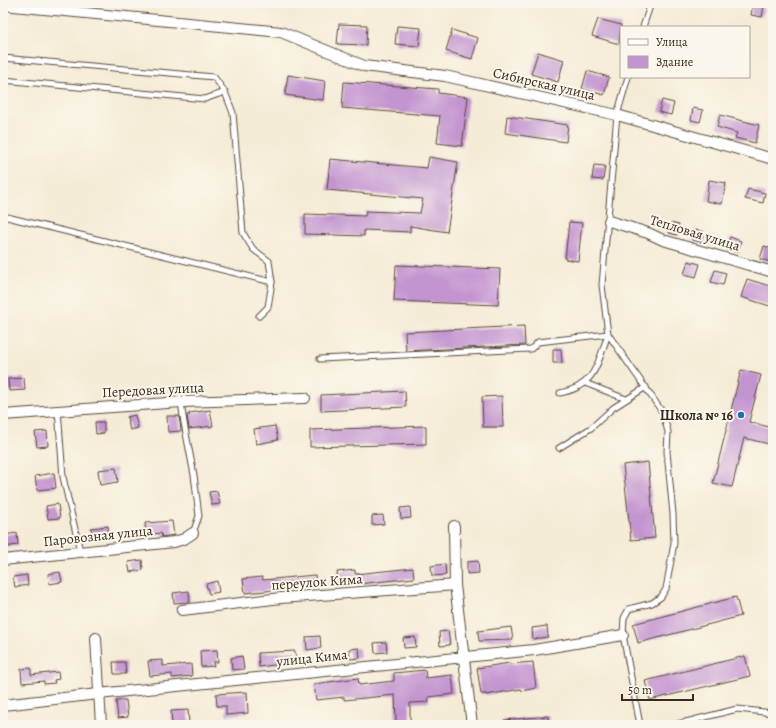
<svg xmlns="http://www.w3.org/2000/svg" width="776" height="728" viewBox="0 0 776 728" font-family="Alegreya,serif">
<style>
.building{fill:#c394d0}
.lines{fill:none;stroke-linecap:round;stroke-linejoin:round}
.service-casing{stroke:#57473a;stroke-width:7}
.minor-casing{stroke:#57473a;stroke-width:12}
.service{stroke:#fff;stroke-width:5}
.minor{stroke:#fff;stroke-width:10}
.poi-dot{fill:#1f6fb2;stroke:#fbf7ec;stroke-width:1.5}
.labels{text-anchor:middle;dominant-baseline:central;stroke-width:4;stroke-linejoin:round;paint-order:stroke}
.street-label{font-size:14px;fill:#3b2a1e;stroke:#fbf7ec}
.poi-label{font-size:14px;font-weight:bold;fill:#3b2a1e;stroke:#fbf7ec;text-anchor:end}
</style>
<rect width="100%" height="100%" fill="#fbf7ec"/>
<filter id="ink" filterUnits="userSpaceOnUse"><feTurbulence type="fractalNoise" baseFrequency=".025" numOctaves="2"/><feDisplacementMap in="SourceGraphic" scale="8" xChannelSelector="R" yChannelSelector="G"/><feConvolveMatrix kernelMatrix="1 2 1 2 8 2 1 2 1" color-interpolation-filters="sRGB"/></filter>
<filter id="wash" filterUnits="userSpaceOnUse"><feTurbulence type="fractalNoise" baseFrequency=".012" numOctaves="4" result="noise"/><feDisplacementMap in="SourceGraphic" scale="16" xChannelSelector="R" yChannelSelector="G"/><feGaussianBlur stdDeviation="0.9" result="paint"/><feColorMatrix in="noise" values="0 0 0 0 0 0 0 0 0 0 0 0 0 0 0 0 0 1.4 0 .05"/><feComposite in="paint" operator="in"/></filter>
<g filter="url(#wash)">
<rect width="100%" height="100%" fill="#f5ecd7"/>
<g id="blocks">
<g class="building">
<path d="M753 3 764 5 762 17 751 15Z"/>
<path d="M598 19 621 25 619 44 592 36Z"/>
<path d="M339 24 367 25 366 45 337 44Z"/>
<path d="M397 26 421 28 419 46 395 44Z"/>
<path d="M452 30 478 38 472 59 446 51Z"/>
<path d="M538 52 564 60 558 82 531 74Z"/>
<path d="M587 71 609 77 604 95 582 89Z"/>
<path d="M288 75 325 81 323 100 285 95Z"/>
<path d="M344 82 438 89V93L468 97 462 146 437 143 440 116 342 108Z"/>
<path d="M662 100 674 103 671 115 659 112Z"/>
<path d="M693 108 703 110 700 122 691 120Z"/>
<path d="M720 115 759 125 755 143 735 138 737 133 717 127Z"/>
<path d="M507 116 568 125 566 142 505 133Z"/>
<path d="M429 157 458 162 447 232 410 226V232L364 230V236L305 234V214L365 216 366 211 420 213 423 199 327 190 330 159 427 168Z"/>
<path d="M594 165 605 166 603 180 592 179Z"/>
<path d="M709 180 726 183 722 204 706 201Z"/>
<path d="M748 189 765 193 763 203 745 199Z"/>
<path d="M569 222 582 223 578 261 565 259Z"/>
<path d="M671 223 679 225 677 235 669 233Z"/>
<path d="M695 230 704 232 701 242 692 240Z"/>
<path d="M730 237 741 241 738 252 726 249Z"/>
<path d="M764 246 773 249 771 262 760 259Z"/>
<path d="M688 261 700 264 696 277 684 274Z"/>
<path d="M396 265 500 269 498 305 394 301Z"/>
<path d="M715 270 726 273 723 285 711 282Z"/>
<path d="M747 279 773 287V307L741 297Z"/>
<path d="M524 326 525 345 406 351 405 332Z"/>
<path d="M553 349H561L562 363H553Z"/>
<path d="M741 370 761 375 749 422 773 428V445L744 438 732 487 713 483Z"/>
<path d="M24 378 25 390 9 391 8 379Z"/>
<path d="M405 391 406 407 321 411V395Z"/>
<path d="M502 396 503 427H483L482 397Z"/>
<path d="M210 410 213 426 189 429 187 415H190L189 413Z"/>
<path d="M135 415 138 428 130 430 127 417Z"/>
<path d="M167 416H179L181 431 168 432Z"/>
<path d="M95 422H104V433L96 434Z"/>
<path d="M275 426 278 440 256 444 254 429Z"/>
<path d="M426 426V444L310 447V430Z"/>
<path d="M47 431 48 446 37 447 35 432Z"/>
<path d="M648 462 655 538 631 540 623 465Z"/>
<path d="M116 468 118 482 100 485 98 470Z"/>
<path d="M54 473 56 488 37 490 35 476Z"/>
<path d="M217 491 220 504 212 505 209 492Z"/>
<path d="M58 504 60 518 48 519 46 506Z"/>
<path d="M410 507 411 518 401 519 400 508Z"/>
<path d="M383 515 384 524 372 525V516Z"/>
<path d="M172 521 174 535 162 537 161 533 146 535 145 523Z"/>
<path d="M108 526 109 538 92 539 91 528Z"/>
<path d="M17 533 18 545 4 547 3 535Z"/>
<path d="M142 560 143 570 130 572 128 562Z"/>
<path d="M478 561 479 573 467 574V562Z"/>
<path d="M445 564 446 575 432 576 431 566Z"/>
<path d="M413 568 414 578 339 586 337 572 355 570V574Z"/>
<path d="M60 572 62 582 49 584 48 574Z"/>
<path d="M27 575 28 585 15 587 13 577Z"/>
<path d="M315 575 316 586 245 593 243 579 262 577 263 580Z"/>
<path d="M217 581 219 592 209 594 206 584Z"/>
<path d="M189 591 190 602 174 603 173 593Z"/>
<path d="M736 597 741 616 638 643 633 624Z"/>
<path d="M547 626 548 637 533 639 532 628Z"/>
<path d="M511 627 513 640 479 641 478 631Z"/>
<path d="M448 631 450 645 440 646 439 632Z"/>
<path d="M320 636 321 648 307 650 306 637Z"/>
<path d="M415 637 416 647 404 648 403 638Z"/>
<path d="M386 642 387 652 375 653 374 643Z"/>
<path d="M359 648 360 658 350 659 349 649Z"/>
<path d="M217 650 218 662H213L214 666 201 667 200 651Z"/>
<path d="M295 651 296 662 259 667 258 653Z"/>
<path d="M242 656 244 669 232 670 231 658Z"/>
<path d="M745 656 750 676 650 700 645 681Z"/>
<path d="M163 660V666L191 664 192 676 172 678V674L150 676 148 661Z"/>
<path d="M113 662H125L126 674H114Z"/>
<path d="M533 662 536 688 522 691 521 689 486 695V694H481L477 668 510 663V664Z"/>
<path d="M31 668V675L58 672 59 679 54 680 55 683 44 684V681L22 683 21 669Z"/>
<path d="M425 670 426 678 452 675 454 694 428 697 429 702 410 703V721L396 722 395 695 344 700V697L316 700 314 684 358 678 359 685 394 681V673Z"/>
<path d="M247 692 248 713 226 715V706H217L216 694Z"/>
<path d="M126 700 128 717 118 718 116 701Z"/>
<path d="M188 710 189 723 172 724 171 711Z"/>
<path d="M548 716V725H504V720Z"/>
</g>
</g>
</g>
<g filter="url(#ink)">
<use href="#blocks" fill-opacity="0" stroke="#57473a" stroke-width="1"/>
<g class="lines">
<defs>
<g id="service">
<path d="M643 27 651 3"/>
<path d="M3 58 214 77 225 92 233 113 243 233 253 249 269 261 272 282 268 307 259 316"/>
<path d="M628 77 617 115 602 285 608 334 663 413 668 432 667 452 673 514 674 543 666 589 661 597 652 603 629 609 624 618 623 635 640 725"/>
<path d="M3 80 205 99 225 92"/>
<path d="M3 216 272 282"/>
<path d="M320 359 531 349 538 342 608 334C598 363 595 387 560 393"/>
<path d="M585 383 626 399"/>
<path d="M181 402 184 423 194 475 199 516 193 533"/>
<path d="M58 410 63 477 80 551"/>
<path d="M559 448 591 428 613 408 646 387"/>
<path d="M674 725 737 709 773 713"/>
</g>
<g id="minor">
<path d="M3 5 281 32 364 66 445 76 617 115 773 159"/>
<path d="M609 221 648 233 663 240 773 272"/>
<path d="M3 415 181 402 305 398"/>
<path d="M454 526 455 585 472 725"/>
<path d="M3 560 174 542 184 539 193 533"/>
<path d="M182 610 281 598 455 585"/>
<path d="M96 638 101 725"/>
<path d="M3 705 98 694 534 650 623 635"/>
</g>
</defs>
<use href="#service" class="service-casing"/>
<use href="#minor" class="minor-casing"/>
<use href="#service" class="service"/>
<use href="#minor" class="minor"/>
</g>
</g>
<circle class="poi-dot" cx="741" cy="415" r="4"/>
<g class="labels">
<g class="street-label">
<text transform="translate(544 84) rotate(13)">Сибирская улица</text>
<text transform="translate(695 233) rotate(17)">Тепловая улица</text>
<text transform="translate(153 390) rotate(-3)">Передовая улица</text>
<text transform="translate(98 536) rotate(-6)">Паровозная улица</text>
<text transform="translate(317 582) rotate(-4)">переулок Кима</text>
<text transform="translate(312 658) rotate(-6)">улица Кима</text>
</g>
<g class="poi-label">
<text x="733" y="415">Школа № 16</text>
</g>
</g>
<rect width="776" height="728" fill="none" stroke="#fbf7ec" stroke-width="16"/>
<rect x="620" y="26" width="130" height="52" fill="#fbf7ec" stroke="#aea59a"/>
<rect x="628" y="39" width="20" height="6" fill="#ffffff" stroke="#aea59a"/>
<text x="656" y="46" font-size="12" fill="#3b2a1e">Улица</text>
<rect x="628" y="56" width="20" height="12" fill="#c394d0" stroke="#aea59a"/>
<text x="656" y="66" font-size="12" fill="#3b2a1e">Здание</text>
<path d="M622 694v6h71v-6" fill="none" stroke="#3b2a1e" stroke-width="2"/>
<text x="628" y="694" font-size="12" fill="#3b2a1e" stroke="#fbf7ec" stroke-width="3" paint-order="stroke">50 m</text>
</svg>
